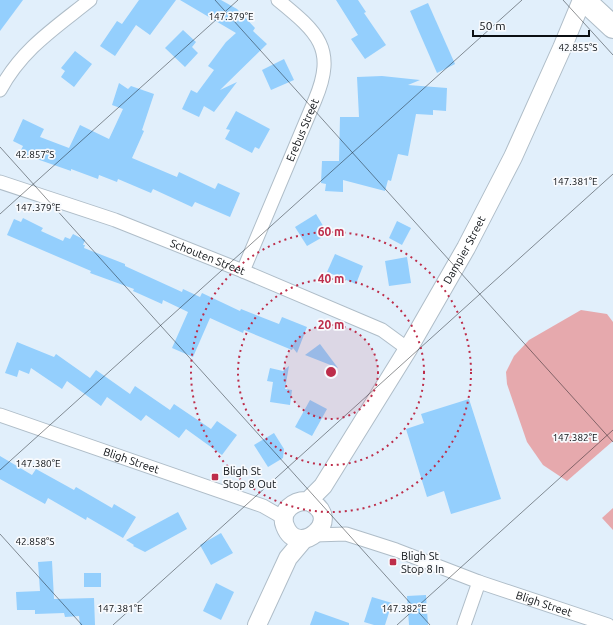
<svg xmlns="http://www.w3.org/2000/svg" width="613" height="625" viewBox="0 0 613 625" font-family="Ubuntu,sans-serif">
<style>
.green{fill:#e6a9ad}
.building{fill:#94cffd}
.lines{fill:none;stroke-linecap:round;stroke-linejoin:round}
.street-casing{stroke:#afbdc8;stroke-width:15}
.secondary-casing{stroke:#afbdc8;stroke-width:20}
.highway-casing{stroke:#afbdc8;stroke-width:24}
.street{stroke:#fff;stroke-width:13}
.secondary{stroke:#fff;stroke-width:18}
.highway{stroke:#fff;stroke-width:22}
.ticks{fill:none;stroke:#0b0f13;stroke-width:1;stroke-opacity:0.45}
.ring{fill:none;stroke:#bd2d4a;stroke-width:2;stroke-dasharray:2 4}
.poi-dot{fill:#bd2d4a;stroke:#f8fafd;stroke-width:1.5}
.labels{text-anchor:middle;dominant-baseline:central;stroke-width:3.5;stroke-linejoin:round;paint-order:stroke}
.street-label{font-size:11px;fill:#0b0f13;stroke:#f8fafd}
.poi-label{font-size:11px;fill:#0b0f13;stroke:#f8fafd;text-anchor:start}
.ticks-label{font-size:10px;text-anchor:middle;fill:#0b0f13;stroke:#f8fafd;stroke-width:3.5;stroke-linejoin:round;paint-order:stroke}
.centre{fill:#bd2d4a;stroke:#f8fafd;stroke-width:2}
.ring-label{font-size:12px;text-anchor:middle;font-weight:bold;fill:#bd2d4a;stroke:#f8fafd;stroke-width:3.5;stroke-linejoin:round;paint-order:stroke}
</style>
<rect width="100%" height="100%" fill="#e1effb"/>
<g class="green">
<path d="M581 310 607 314 613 322V441L567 481 543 465 527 442 507 384 506 372 514 356 529 340Z"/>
<path d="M613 508V530L602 518Z"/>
</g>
<g class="building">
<path d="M0 0H23L0 31Z"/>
<path d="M139 0H176L150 35 136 25 115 56 100 46 117 21 122 24Z"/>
<path d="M180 0H221L237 9 255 28 253 31 267 44 220 90 237 82 214 112 204 106 199 117 182 109 191 90 197 93 214 70 208 66 226 42 236 33Z"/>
<path d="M336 0H358L366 12 364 13 386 45 365 59 351 39 358 35Z"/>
<path d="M428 3 455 64 437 73 410 11Z"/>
<path d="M183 30 196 42 192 47 198 53 185 67 165 48Z"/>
<path d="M75 51 92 64 74 87 61 77 65 71 61 68Z"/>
<path d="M284 59 294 80 271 90 262 70Z"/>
<path d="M382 76 420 80 408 85 447 88 446 111 433 110V115L416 114 408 156 398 154 391 181 388 180 385 191 343 180V192L325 191 326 184 321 183 322 161H339L340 117H359L357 77Z"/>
<path d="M119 83 128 89 131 86 154 94 142 130 144 131 132 158 177 177 179 172 215 189 218 183 240 193 230 217 195 202 192 207 153 189 151 193 118 179 117 182 99 175 98 179 71 169V171L31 157 20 152 23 146 13 141 23 119 44 129 40 137 69 148 80 125 109 139 123 109 112 105Z"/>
<path d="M236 111 270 129 259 149 255 147 252 153 225 139 230 130 226 129Z"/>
<path d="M316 214 328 234 307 246 295 227Z"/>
<path d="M23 218 43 228 41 231 63 241 65 237 70 239 73 234 85 240 83 245H85L84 248 125 264V266L182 292 183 289 200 297 202 293 240 311 241 309 279 324 282 317 307 327 297 353 293 348 292 350 244 330 243 333 210 318 193 357 172 348 188 312 163 300 162 304 133 291 134 289 90 273 91 271 7 235 14 219 21 222Z"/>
<path d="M397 221 411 228 402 245 389 238Z"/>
<path d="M335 254 363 266 356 284 327 272Z"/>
<path d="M407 257 411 283 389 286 385 261Z"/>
<path d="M17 342 54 357 56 354 90 378 96 370 130 394 135 386 170 410 174 404 211 429 217 421 237 435 222 455 186 429 179 438 146 415 141 421 107 397 101 406 67 381 62 389 31 368 29 374 19 370 17 377 5 373Z"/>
<path d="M320 344 338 368 305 355Z"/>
<path d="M289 366 285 389 292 390 290 405 270 402 273 382 267 381 270 368 283 371Z"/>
<path d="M469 399 501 499 451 514 444 491 427 497 406 429 424 423 421 414Z"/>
<path d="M310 400 327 409 312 436 295 427Z"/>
<path d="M274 433 284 449 283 458 268 467 254 445Z"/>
<path d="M0 456 32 475 36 469 74 490 76 487 112 508 114 504 136 517 123 538 87 517 86 520 48 498 45 504 0 479Z"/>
<path d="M178 512 187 529 145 552 133 546 134 545 126 540Z"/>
<path d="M221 533 233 553 211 565 200 545Z"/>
<path d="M52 561 54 599 94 598 95 625H80L79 616 65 617 64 613 35 614V610H17L16 592 40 591 38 562Z"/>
<rect x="84" y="573" width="17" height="14"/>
<path d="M216 583 234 592 221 620 203 611Z"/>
<path d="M426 595 428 625H409L407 596Z"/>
<path d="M372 597 392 603 385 625H374L364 622Z"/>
<path d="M315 611 349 623V625H310Z"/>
</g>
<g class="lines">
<defs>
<g id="street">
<path d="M0 90C22 49 55 28 90 0"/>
<path id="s1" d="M0 182 115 220 243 271 382 330 408 349"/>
<path id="s2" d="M243 271 315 100C337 48 317 32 278 0"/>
<path id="s3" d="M0 415 263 506 284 518"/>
<path id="s4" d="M315 535 346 534 368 541 396 550 479 582 608 625"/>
<path d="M464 625 479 582"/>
</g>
<g id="secondary">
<path id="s5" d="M308 501C347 518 298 560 285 526 279 511 294 500 308 501L323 486 408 349 466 248 513 157 562 48 582 0"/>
<path d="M257 625 288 558 304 539"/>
</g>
<path id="highway" d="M584 0 613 27"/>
</defs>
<use href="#street" class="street-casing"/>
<use href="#secondary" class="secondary-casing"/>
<use href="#highway" class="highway-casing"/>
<use href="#street" class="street"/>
<use href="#secondary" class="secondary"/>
<use href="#highway" class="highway"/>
</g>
<path class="ticks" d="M215 0 613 442M563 0 613 55M0 147 430 625M0 214 238 0M0 470 522 0M0 534 82 625M113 625 613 174M397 625 613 430"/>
<circle cx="331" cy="372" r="47" fill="#bd2d4a" fill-opacity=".12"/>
<g class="ring">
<circle cx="331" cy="372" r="47"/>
<circle cx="331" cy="372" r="93"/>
<circle cx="331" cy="372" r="140"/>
</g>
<g class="poi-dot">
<rect x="211" y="473" width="8" height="8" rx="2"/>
<rect x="389" y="558" width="8" height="8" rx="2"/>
</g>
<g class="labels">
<g class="street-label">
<text stroke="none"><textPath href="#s2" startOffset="153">Erebus Street</textPath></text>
<text stroke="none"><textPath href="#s5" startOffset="416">Dampier Street</textPath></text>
<text stroke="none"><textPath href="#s1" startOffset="221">Schouten Street</textPath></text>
<text stroke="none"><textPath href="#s3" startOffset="139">Bligh Street</textPath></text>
<text stroke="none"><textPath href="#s4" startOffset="241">Bligh Street</textPath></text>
</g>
<g class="poi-label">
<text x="223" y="471">Bligh St<tspan x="223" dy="13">Stop 8 Out</tspan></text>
<text x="401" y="556">Bligh St<tspan x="401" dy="13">Stop 8 In</tspan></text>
</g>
</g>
<g class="ticks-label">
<text x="231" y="20">147.379°E</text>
<text x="578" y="51">42.855°S</text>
<text x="35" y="158">42.857°S</text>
<text x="575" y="185">147.381°E</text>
<text x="38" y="211">147.379°E</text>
<text x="575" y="441">147.382°E</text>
<text x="38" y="467">147.380°E</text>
<text x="35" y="545">42.858°S</text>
<text x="120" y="612">147.381°E</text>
<text x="404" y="612">147.382°E</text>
</g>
<circle cx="331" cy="372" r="6" class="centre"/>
<g class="ring-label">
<text x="331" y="236">60 m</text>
<text x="331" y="283">40 m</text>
<text x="331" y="329">20 m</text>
</g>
<path d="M473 30v6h116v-6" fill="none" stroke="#0b0f13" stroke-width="2"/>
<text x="479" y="30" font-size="12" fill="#0b0f13" stroke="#f8fafd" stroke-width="3" paint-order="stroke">50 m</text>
</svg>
